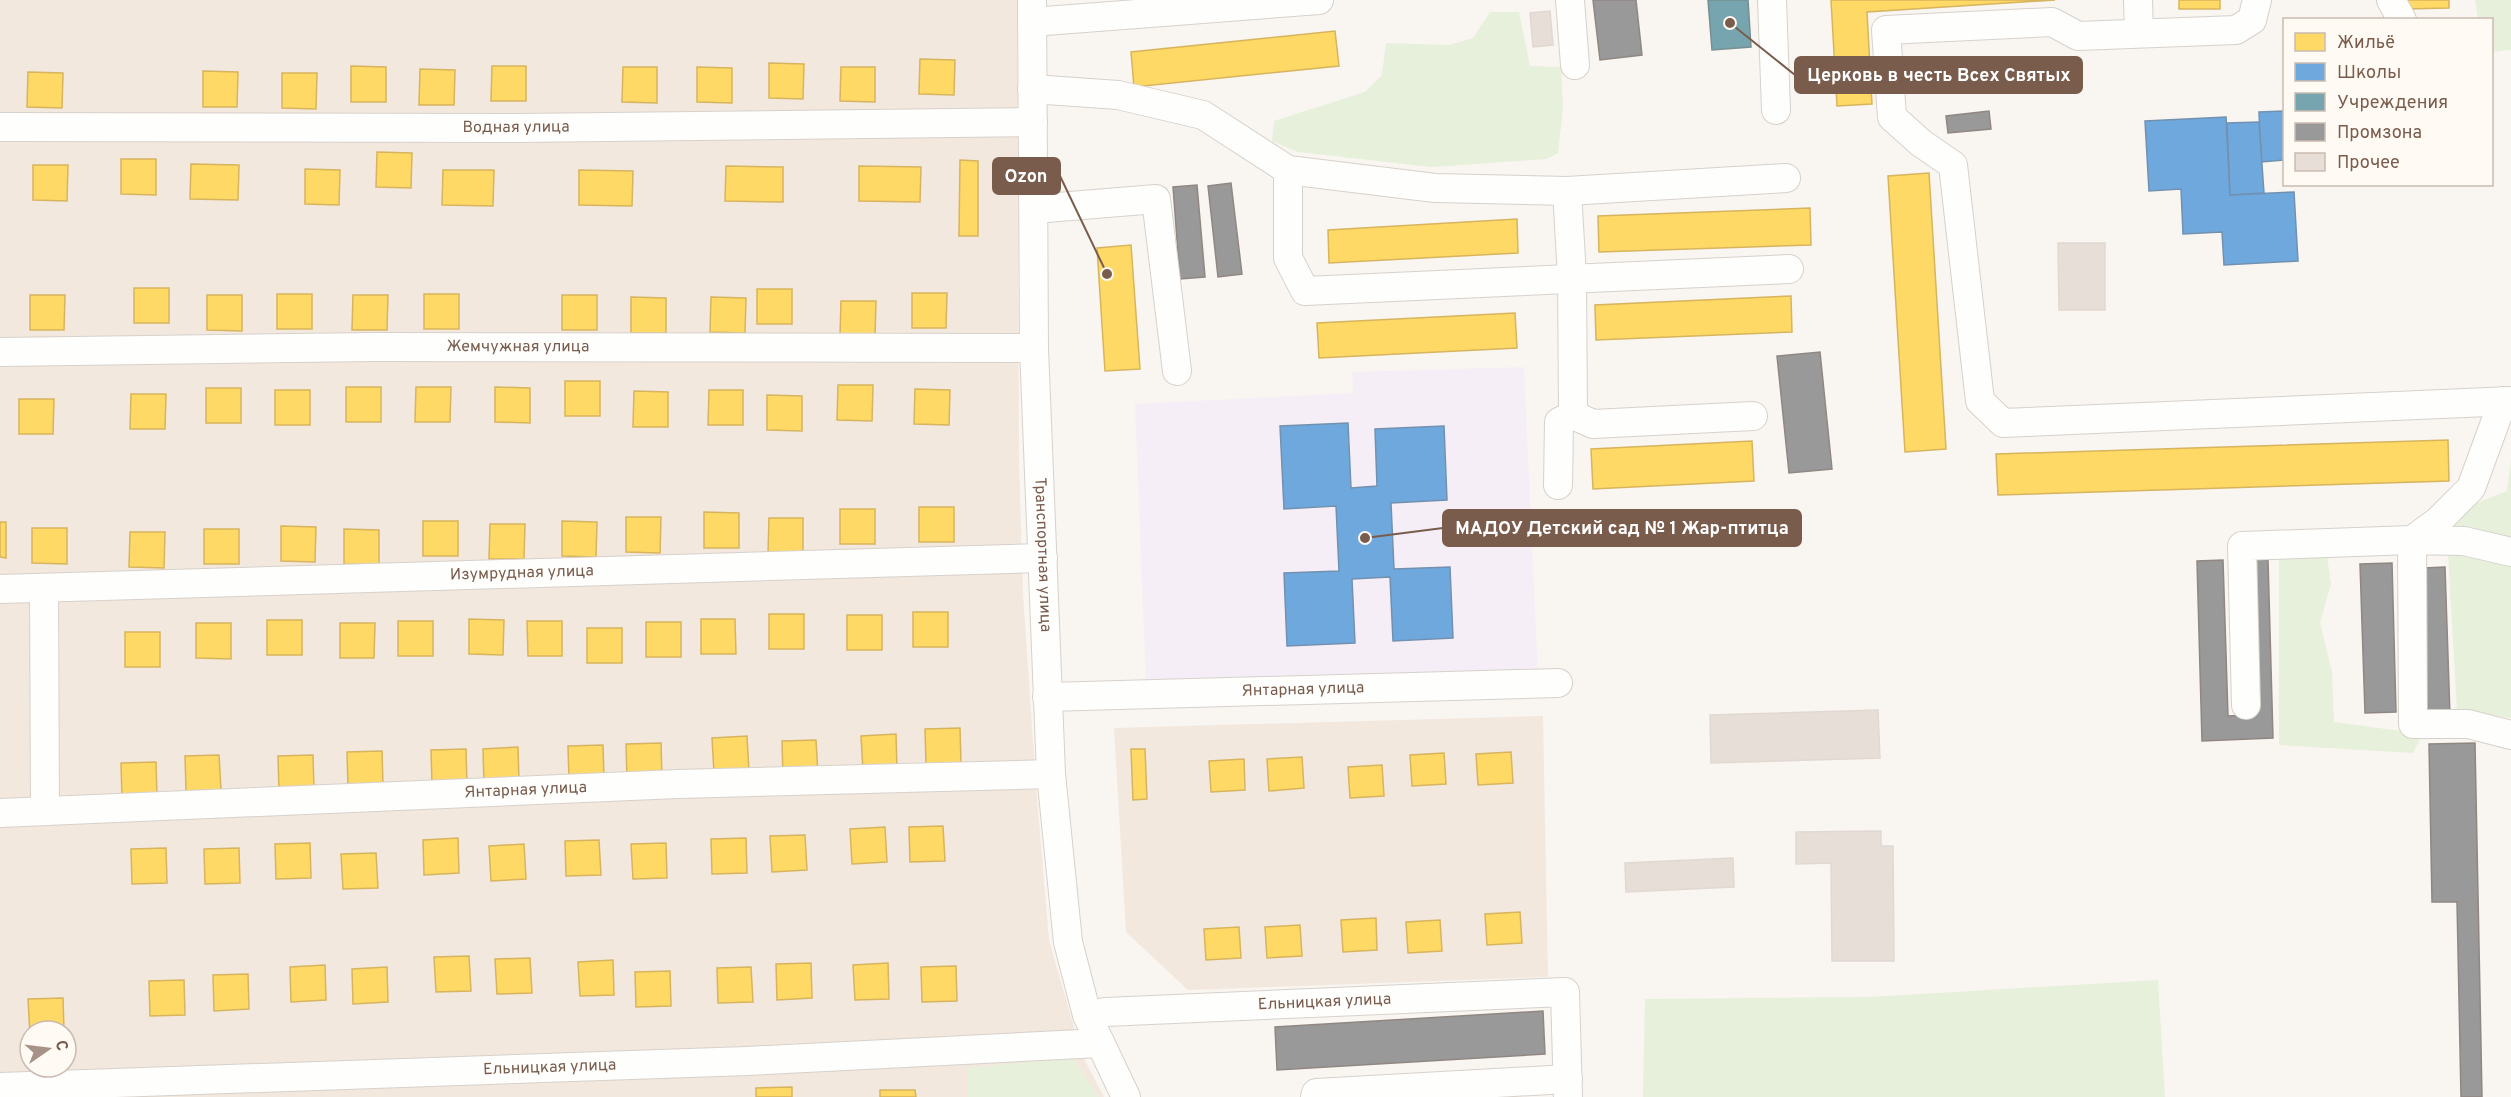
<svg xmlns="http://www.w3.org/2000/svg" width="2511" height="1097" viewBox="0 0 2511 1097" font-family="Overpass,sans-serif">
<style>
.residential{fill:#f2e8de;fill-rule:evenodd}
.education{fill:#f6eef6}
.green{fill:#e7f0db}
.homes{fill:#ffd966;stroke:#d7b45e;stroke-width:1.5}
.schools{fill:#6fa8dc;stroke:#7291b1;stroke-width:1.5}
.public{fill:#76a5af;stroke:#778f92;stroke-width:1.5}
.industry{fill:#999;stroke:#908782;stroke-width:1.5}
.building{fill:#e6ded7;stroke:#e2d8d2;stroke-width:1.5}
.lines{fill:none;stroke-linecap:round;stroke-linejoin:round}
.minor-casing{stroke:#d7d1cb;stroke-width:30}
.minor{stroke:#fefefd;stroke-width:28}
.labels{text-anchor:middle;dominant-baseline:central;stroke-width:6;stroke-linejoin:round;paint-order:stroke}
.street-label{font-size:16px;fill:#7a5c4d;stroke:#fffaf3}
.leader{fill:none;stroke:#7a5c4d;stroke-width:2}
.callout-dot{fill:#7a5c4d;stroke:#fffaf3;stroke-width:2}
.callout{fill:#7a5c4d;stroke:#7a5c4d;stroke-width:2}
.callout-label{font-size:18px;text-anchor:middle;font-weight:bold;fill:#fff}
</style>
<rect width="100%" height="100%" fill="#f9f5f0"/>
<g class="residential">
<path d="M0 0H1017L1019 463 1023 594 1036 786 1049 940 1082 1055 1104 1097H0ZM30 1031H66V1067H30Z"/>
<path d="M1543 716 1548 977 1188 990 1126 932 1114 728Z"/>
</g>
<path class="education" d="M1524 367 1538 676 1146 683 1135 404 1353 393 1352 372Z"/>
<g class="green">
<path d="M2475 0H2511V50L2492 52V20L2478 19Z"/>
<path d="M1490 12H1519L1530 66 1561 67 1563 108 1558 153 1546 159 1432 167 1298 152 1272 141 1274 121 1365 92 1382 75 1386 43 1449 45 1473 38Z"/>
<path d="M2511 460V542L2448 529 2469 506 2507 491Z"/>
<path d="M2468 550 2511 560V718L2457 711 2448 554Z"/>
<path d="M2279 557H2327L2331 584 2320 623 2332 672 2334 722 2423 734 2413 753 2279 745Z"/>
<path d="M2158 980 2165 1097H1643L1645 999 1871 997Z"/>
<path d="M1073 1058 1098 1097H968L967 1068Z"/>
</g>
<g class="homes">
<path d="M1831 0H2055L1867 12 1872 104 1837 106Z"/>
<rect x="2179" y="0" width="41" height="9"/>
<path d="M2405 0H2449V8L2405 9Z"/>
<path d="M1335 31 1339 66 1134 87 1131 52Z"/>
<path d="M920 59 955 60 954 95 919 94Z"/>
<path d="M769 63 804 64 803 99 769 98Z"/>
<path d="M351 66 386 67V102H351Z"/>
<path d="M492 66H526V101H491Z"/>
<path d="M623 67H657V103L622 102Z"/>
<path d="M697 67 732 68V103L697 102Z"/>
<path d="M841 67H875V102L840 101Z"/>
<path d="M420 69 455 70 454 105H419Z"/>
<path d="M203 71 238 72 237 107H203Z"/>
<path d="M28 72 63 73 62 108 27 107Z"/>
<path d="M282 73H317L316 109 282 108Z"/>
<path d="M377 152 412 153 411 188 376 187Z"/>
<path d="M121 159H156V195L121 194Z"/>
<path d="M960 160 978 161V236H959Z"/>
<path d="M191 164 239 165 238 200 190 199Z"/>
<path d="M33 165H68L67 201 33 200Z"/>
<path d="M726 166 783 167V202L725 201Z"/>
<path d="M859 166 921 167 920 202 859 201Z"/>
<path d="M305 169 340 170 339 205 305 204Z"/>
<path d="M443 170H494L493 206 442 205Z"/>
<path d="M579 170 633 171 632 206 579 205Z"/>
<path d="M1929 173 1946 449 1905 452 1888 176Z"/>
<path d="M1810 208 1811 245 1599 252 1598 216Z"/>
<path d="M1517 219 1518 253 1329 263 1328 230Z"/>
<path d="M1131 245 1140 369 1105 371 1097 248Z"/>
<rect x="134" y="288" width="35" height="35"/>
<rect x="757" y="289" width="35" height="35"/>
<path d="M912 293H947L946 328H912Z"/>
<rect x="277" y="294" width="35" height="35"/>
<rect x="424" y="294" width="35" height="35"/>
<path d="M30 295H65L64 330H30Z"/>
<path d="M207 295H242V331L207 330Z"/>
<path d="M353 295H388L387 330H352Z"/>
<rect x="562" y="295" width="35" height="35"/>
<path d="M1791 296 1792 332 1596 340 1595 305Z"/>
<path d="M631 297 666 298V333H631Z"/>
<path d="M711 297 746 298 745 333 710 332Z"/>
<path d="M841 301H876L875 336H840Z"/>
<path d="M1515 313 1517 348 1319 358 1317 323Z"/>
<rect x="565" y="381" width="35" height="35"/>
<path d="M838 385H873L872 421 837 420Z"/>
<rect x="346" y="387" width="35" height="35"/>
<path d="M416 387H451L450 422H415Z"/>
<path d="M495 387 530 388V423L495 422Z"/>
<rect x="206" y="388" width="35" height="35"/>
<path d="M915 389 950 390 949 425 914 424Z"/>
<rect x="275" y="390" width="35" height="35"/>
<path d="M709 390H743V425H708Z"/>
<path d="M634 391 668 392V427H633Z"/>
<path d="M131 394H166L165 429H130Z"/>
<path d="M767 395 802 396V431L767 430Z"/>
<path d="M19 399H54L53 434H19Z"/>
<path d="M2448 440 2449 481 1998 495 1996 454Z"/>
<path d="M1752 441 1754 481 1593 489 1591 449Z"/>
<rect x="919" y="507" width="35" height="35"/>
<rect x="840" y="509" width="35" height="35"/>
<path d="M704 512 739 513V548H704Z"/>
<path d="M626 517H661L660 553 626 552Z"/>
<path d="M769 518H803V553H768Z"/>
<rect x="423" y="521" width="35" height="35"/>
<path d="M562 521 597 522 596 557 562 556Z"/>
<path d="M0 522H6V558L0 557Z"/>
<path d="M490 524H525L524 559H489Z"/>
<path d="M281 526 316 527 315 562 281 561Z"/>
<path d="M32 528H67V564L32 563Z"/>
<rect x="204" y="529" width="35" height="35"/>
<path d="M344 529 379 530V565L344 564Z"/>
<path d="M130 532H165L164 568 129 567Z"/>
<rect x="913" y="612" width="35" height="35"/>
<rect x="769" y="614" width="35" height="35"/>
<rect x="847" y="615" width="35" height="35"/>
<path d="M469 619 504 620 503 655 469 654Z"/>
<path d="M701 619H735L736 654H701Z"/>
<rect x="267" y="620" width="35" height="35"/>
<rect x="398" y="621" width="35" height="35"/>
<path d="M527 621H562V656H528Z"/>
<rect x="646" y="622" width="35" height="35"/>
<path d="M196 623H231V659L196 658Z"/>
<path d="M340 623H375L374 658H340Z"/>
<rect x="587" y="628" width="35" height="35"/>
<rect x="125" y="632" width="35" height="35"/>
<path d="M960 728 961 763 926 765 925 729Z"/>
<path d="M896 734 897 769 863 771 861 736Z"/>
<path d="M747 736 749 772 714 773 712 738Z"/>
<path d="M816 740 818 775 783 776 782 741Z"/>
<path d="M661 743 662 778 627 779 626 744Z"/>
<path d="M603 745 604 780 569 781 568 746Z"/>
<path d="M518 747 519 782 484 784 483 749Z"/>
<path d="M466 749 467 784 432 785 431 750Z"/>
<path d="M1131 749H1145L1147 799 1133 800Z"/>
<path d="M382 751 383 786 348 787 347 752Z"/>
<path d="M1511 752 1513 783 1478 785 1476 754Z"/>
<path d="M1444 753 1446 784 1412 786 1410 755Z"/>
<path d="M219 755 221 790 186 791 185 756Z"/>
<path d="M313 755 314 790 279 791 278 756Z"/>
<path d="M1302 757 1304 788 1269 791 1267 759Z"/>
<path d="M1244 759 1245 790 1211 792 1209 761Z"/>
<path d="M156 762 157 797 122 798 121 763Z"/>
<path d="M1382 765 1384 796 1350 798 1348 767Z"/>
<path d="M943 826 945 861 910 862 909 827Z"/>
<path d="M885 827 887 862 852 864 850 829Z"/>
<path d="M805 835 807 870 772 872 770 836Z"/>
<path d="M458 838 459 873 424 875 423 840Z"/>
<path d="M746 838 747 873 712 874 711 839Z"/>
<path d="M599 840 601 875 566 876 565 841Z"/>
<path d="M310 843 311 878 276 879 275 844Z"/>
<path d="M666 843 667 878 633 879 631 844Z"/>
<path d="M524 844 526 879 491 881 489 846Z"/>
<path d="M166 848 167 883 132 884 131 849Z"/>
<path d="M239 848 240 883 205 884 204 849Z"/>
<path d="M376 853 378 888 343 889 341 854Z"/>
<path d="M1520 912 1522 943 1487 945 1485 914Z"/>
<path d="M1376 918 1377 950 1343 952 1341 920Z"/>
<path d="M1440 920 1442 951 1408 953 1406 922Z"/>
<path d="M1300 925 1302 956 1267 958 1265 927Z"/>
<path d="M1239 927 1241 958 1206 960 1204 929Z"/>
<path d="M469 956 471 991 436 992 434 957Z"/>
<path d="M530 958 532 993 497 994 495 959Z"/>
<path d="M613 960 614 995 580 996 578 962Z"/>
<path d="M811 963 812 998 777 1000 776 964Z"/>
<path d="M888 963 889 999 855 1000 853 965Z"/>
<path d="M325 965 326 1000 291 1002 290 967Z"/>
<path d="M956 966 957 1001 922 1002 921 967Z"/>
<path d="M387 967 388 1002 353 1004 352 969Z"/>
<path d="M751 967 753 1002 718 1003 717 968Z"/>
<path d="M670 971 671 1006 636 1007 635 972Z"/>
<path d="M248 974 249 1009 214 1011 213 975Z"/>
<path d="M184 980 185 1015 150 1016 149 981Z"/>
<path d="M63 998 64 1031H30V1035L28 999Z"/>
<path d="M792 1087V1097H756V1088Z"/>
<path d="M880 1090H915L916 1097H880Z"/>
</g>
<g class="schools">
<path d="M2284 111V160L2261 162 2259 112Z"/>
<path d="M2226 117 2230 195 2294 192 2298 261 2224 265 2222 232 2183 234 2181 189 2149 191 2145 121Z"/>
<path d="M2259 122 2264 193 2230 195 2227 123Z"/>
<path d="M1348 423 1351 488 1377 486 1375 429 1444 426 1447 500 1391 503 1394 569 1450 567 1453 638 1393 641 1390 577 1352 579 1355 643 1287 646 1284 573 1339 571 1336 506 1284 509 1280 426Z"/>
</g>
<path class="public" d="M1708 0H1748L1751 47 1712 50Z"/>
<g class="industry">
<path d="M1593 0H1636L1642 55 1600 60Z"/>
<path d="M1989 111 1991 129 1948 133 1946 116Z"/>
<path d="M1231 183 1242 274 1218 277 1208 186Z"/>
<path d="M1197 185 1205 277 1180 279 1173 187Z"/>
<path d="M1820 352 1832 469 1789 473 1777 356Z"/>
<path d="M2223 560 2228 716 2250 715 2245 561 2268 560 2273 738 2202 741 2197 561Z"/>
<path d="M2392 563 2396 712 2365 713 2360 564Z"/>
<path d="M2445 567 2450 716H2428L2423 568Z"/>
<path d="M2475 743 2482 1097H2461L2457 902H2432L2429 744Z"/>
<path d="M1543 1011 1545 1054 1277 1070 1275 1027Z"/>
</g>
<g class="building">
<path d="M1550 11 1553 45 1533 47 1530 13Z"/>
<path d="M2058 243H2105V310H2059Z"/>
<path d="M1878 710 1880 758 1711 763 1710 715Z"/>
<path d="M1881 831V846H1893L1894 961H1832L1831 863 1796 864V832Z"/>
<path d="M1733 858 1734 887 1626 892 1625 863Z"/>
</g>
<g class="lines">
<defs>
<g id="minor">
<path id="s1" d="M1032 0 1034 348 1051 774 1068 942 1087 1015 1126 1097"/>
<path d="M1570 0 1575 65"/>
<path d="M1772 0 1776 110"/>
<path d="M2138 0 2139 33"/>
<path d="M2257 0 2252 20 2236 30 2078 36 2052 22 1886 30 1892 117 1921 143 1953 165 1980 401 2003 423 2511 401"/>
<path d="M2391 0 2402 20"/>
<path d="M1032 22 1319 0"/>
<path d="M1032 89 1118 95 1203 115 1288 170 1435 188 1567 191 1786 178"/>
<path id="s2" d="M0 127 518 128 1033 122"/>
<path d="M1288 170V258L1305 291 1789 269"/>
<path d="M1034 209 1156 199 1177 371"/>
<path id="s3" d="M0 352 373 347 1034 348"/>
<path d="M1573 415 1593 424 1753 416"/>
<path d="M1558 485 1559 422 1573 415 1572 277 1567 191"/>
<path d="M2511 552 2464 541 2412 540 2413 724H2468L2511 735"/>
<path d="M44 588 45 811"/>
<path id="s4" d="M0 589 1043 558"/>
<path id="s5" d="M1047 697 1558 683"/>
<path d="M2246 705 2242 546 2412 540 2438 521 2471 488 2503 401"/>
<path id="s6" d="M0 813 678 784 1051 774"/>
<path id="s7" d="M1087 1015 1105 1012 1565 992 1568 1097"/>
<path id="s8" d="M0 1087 747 1061 1100 1043"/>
<path d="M1315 1097 1316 1093 1568 1079"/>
</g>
</defs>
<use href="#minor" class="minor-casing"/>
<use href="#minor" class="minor"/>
</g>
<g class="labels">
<g class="street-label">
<text stroke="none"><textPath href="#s2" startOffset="516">Водная улица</textPath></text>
<text stroke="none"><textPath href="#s3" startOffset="518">Жемчужная улица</textPath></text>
<text stroke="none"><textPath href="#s1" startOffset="555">Транспортная улица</textPath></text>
<text stroke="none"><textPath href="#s4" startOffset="522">Изумрудная улица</textPath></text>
<text stroke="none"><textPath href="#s5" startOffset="256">Янтарная улица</textPath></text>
<text stroke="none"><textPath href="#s6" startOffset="526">Янтарная улица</textPath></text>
<text stroke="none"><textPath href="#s7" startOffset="238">Ельницкая улица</textPath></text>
<text stroke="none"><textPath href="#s8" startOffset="550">Ельницкая улица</textPath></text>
</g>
</g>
<path class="leader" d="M1730 23L1795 75M1107 274L1060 176M1365 538L1443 528"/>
<g class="callout-dot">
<circle cx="1730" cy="23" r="6"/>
<circle cx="1107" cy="274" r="6"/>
<circle cx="1365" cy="538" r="6"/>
</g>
<g class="callout">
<rect x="1795" y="57" width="287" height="36" rx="6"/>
<rect x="993" y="158" width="67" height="36" rx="6"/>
<rect x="1443" y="510" width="358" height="36" rx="6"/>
</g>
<g class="callout-label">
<text x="1939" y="81">Церковь в честь Всех Святых</text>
<text x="1026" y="182">Ozon</text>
<text x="1622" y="534">МАДОУ Детский сад № 1 Жар-птитца</text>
</g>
<rect x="2283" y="18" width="210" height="168" fill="#fffaf3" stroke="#cabbb1" stroke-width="1.5"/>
<rect x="2295" y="33" width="30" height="18" fill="#ffd966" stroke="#cabbb1" stroke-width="1.5"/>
<text x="2337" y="48" font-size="18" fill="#7a5c4d">Жильё</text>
<rect x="2295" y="63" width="30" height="18" fill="#6fa8dc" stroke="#cabbb1" stroke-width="1.5"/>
<text x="2337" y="78" font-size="18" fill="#7a5c4d">Школы</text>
<rect x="2295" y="93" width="30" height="18" fill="#76a5af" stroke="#cabbb1" stroke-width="1.5"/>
<text x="2337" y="108" font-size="18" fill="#7a5c4d">Учреждения</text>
<rect x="2295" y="123" width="30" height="18" fill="#999999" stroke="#cabbb1" stroke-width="1.5"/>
<text x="2337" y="138" font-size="18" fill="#7a5c4d">Промзона</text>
<rect x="2295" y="153" width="30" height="18" fill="#e6ded7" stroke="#cabbb1" stroke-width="1.5"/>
<text x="2337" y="168" font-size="18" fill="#7a5c4d">Прочее</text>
<g transform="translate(48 1049) rotate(76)"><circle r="28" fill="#fffaf3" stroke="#cabbb1" stroke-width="1.5"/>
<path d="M0-4.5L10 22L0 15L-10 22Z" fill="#a69286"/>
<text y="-9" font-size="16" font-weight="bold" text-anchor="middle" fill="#7a5c4d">С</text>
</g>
</svg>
